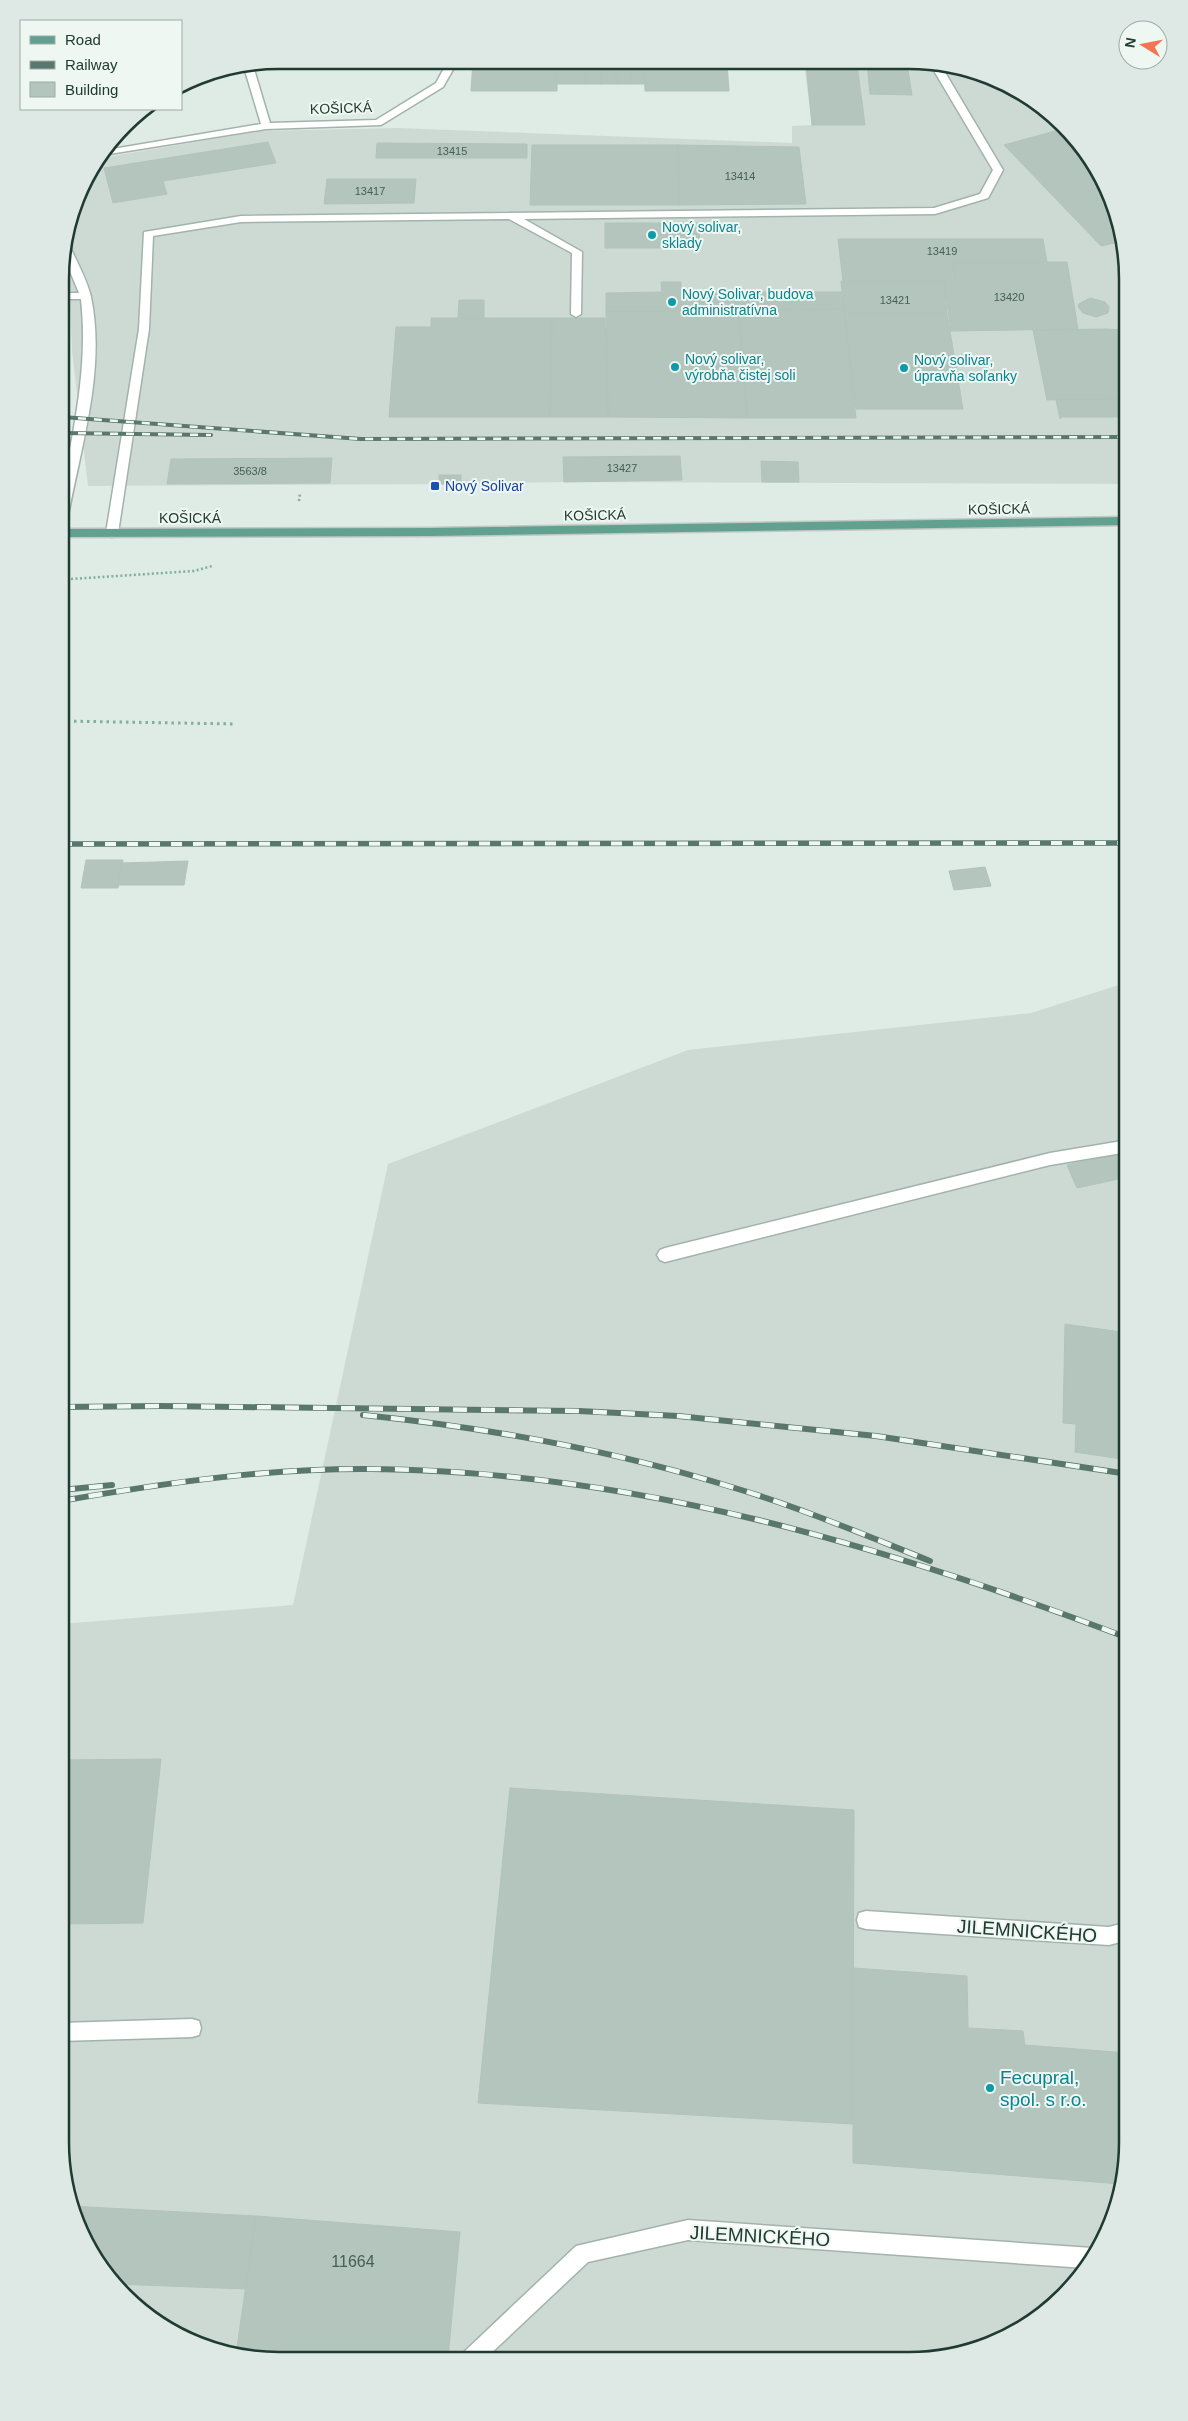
<svg xmlns="http://www.w3.org/2000/svg" width="1188" height="2421" viewBox="0 0 1188 2421" font-family="Arial,sans-serif">
<style>
.built{fill:#cddad4}
.building{fill:#b4c5be;stroke:#b1c4bc}
.lines{fill:none;stroke-linecap:round;stroke-linejoin:round}
.lane-casing{stroke:#a2b3ac;stroke-width:3}
.primary-casing{stroke:#c1c8c6;stroke-width:3}
.path-far1{stroke:#7faf9e;stroke-width:2.5;stroke-dasharray:2 2.5;stroke-linecap:butt}
.path{stroke:#7faf9e;stroke-width:3;stroke-dasharray:2.5 4;stroke-linecap:butt}
.lane{fill:#fff;fill-rule:evenodd}
.primary{fill:#62a18f;fill-rule:evenodd}
.rail-far2-casing{stroke:#5a776e;stroke-width:4}
.rail-far1-casing{stroke:#5a776e;stroke-width:5.5}
.rail-casing{stroke:#5a776e;stroke-width:6}
.rail-far2{stroke:#eff7f3;stroke-width:2.5;stroke-dasharray:8;stroke-linecap:butt}
.rail-far1{stroke:#eff7f3;stroke-width:4;stroke-dasharray:11;stroke-linecap:butt}
.rail{stroke:#eff7f3;stroke-width:4.5;stroke-dasharray:14;stroke-linecap:butt}
.culture-dot{fill:#0f9aa8;stroke:#eff7f3;stroke-width:2}
.transit-dot{fill:#1a4fb4;stroke:#eff7f3;stroke-width:2}
.labels{text-anchor:middle;dominant-baseline:central;stroke-width:4;stroke-linejoin:round;paint-order:stroke}
.far-number-label{font-size:11px;fill:#455e56}
.far-street-label{font-size:14px;fill:#203b33;stroke:#eff7f3}
.far-culture-label{font-size:14px;fill:#0d838f;stroke:#eff7f3;text-anchor:start}
.far-transit-label{font-size:14px;fill:#164399;stroke:#eff7f3;text-anchor:start}
.near-number-label{font-size:16px;fill:#455e56}
.near-street-label{font-size:19px;fill:#203b33;stroke:#eff7f3}
.near-culture-label{font-size:19px;fill:#0d838f;stroke:#eff7f3;text-anchor:start}
.rim{fill:none;stroke:#203b33;stroke-width:2.5}
</style>
<rect width="100%" height="100%" fill="#dfebe5"/>
<g class="built">
<path d="M804 63 952 64 1006 83 1054 114 1099 169 1120 222 1128 279V484L564 482 461 484V475H439V484L88 486 72 351 68 229 83 182 101 158 260 131 398 128 792 143V126L812 125Z"/>
<path d="M1128 982V2157L1111 2226 1074 2286 1030 2324 966 2353 909 2361 236 2357 182 2339 134 2307 97 2263 68 2199 60 2142 61 1624 293 1605 388 1164 688 1050 1031 1013Z"/>
</g>
<g class="building">
<path d="M279 60H335V65L268 64V62Z"/>
<path d="M473 61 557 62V91H471Z"/>
<path d="M644 62 727 63 729 91H645Z"/>
<path d="M806 63 857 64 865 125H812Z"/>
<path d="M867 64H907L912 95 870 94Z"/>
<path d="M586 67V84H557V68Z"/>
<rect x="586" y="67" width="15" height="17"/>
<rect x="601" y="67" width="15" height="17"/>
<path d="M616 67 631 68V84H616Z"/>
<path d="M644 67 645 84H631V68Z"/>
<path d="M1055 131 1103 180 1120 222 1123 241 1101 246 1004 145Z"/>
<path d="M268 142 276 163 163 181 167 194 113 203 104 168Z"/>
<path d="M377 143 527 144V158H376Z"/>
<path d="M532 145H678L679 205H530Z"/>
<path d="M678 145 799 147 806 204 679 205Z"/>
<path d="M327 179H416L414 203 324 204Z"/>
<path d="M605 223H699L700 248H605Z"/>
<path d="M838 239H1043L1047 262H953L956 281H843Z"/>
<path d="M953 262H1067L1078 329 951 331 944 281H956Z"/>
<path d="M841 281H944L947 313H849V309H844Z"/>
<path d="M661 282H681V292H737L739 311 606 312V293L662 292Z"/>
<path d="M737 292H842L844 309 739 311Z"/>
<path d="M1090 298 1105 302 1109 307 1108 313 1096 317 1083 313 1078 307 1079 304Z"/>
<path d="M459 300H484V318H458Z"/>
<path d="M844 309H849V313H947L963 409H856Z"/>
<path d="M844 309 856 418H747L739 311Z"/>
<path d="M739 311 747 418 608 417 606 312Z"/>
<path d="M431 318H552L550 417H389L396 327H431Z"/>
<path d="M552 318H605L608 417H550Z"/>
<path d="M1107 329 1123 330 1125 336 1128 348V399L1047 400 1033 330Z"/>
<path d="M1128 399V417H1062L1060 419 1056 400Z"/>
<path d="M680 456 682 480 564 482 563 457Z"/>
<path d="M332 458 330 483 167 484 171 459Z"/>
<path d="M761 461 798 462 799 482H762Z"/>
<rect x="439" y="475" width="22" height="9"/>
<path d="M86 860H123L118 888H81Z"/>
<path d="M188 861 184 885H118L122 863Z"/>
<path d="M985 867 991 886 954 890 949 871Z"/>
<path d="M1119 1154 1128 1173V1177L1077 1188 1067 1165Z"/>
<path d="M1065 1324 1128 1333V1460L1075 1452 1076 1424 1063 1423Z"/>
<path d="M161 1759 143 1923 60 1924V1760Z"/>
<path d="M510 1788 854 1810 853 2124 478 2103Z"/>
<path d="M853 1968 967 1976 968 2028 1023 2031 1025 2045 1128 2053V2157L1121 2184 853 2163Z"/>
<path d="M70 2206 256 2216 246 2289 115 2284 97 2263Z"/>
<path d="M256 2216 460 2232 448 2358 274 2357 236 2354Z"/>
</g>
<g class="lines">
<defs>
<g id="lane">
<path d="M448 61H458L443 87 381 125 266 129 103 155 107 150 261 124 244 67 253 66 270 123 376 120 436 83Z"/>
<path d="M930 64H940L1003 170 988 198 935 214 524 219 582 252 581 314 576 317 571 314 572 253 509 219 241 222 153 236 149 329 118 533 112 537 106 533 139 329 144 232 241 216 934 208 980 194 993 170Z"/>
<path d="M64 242 69 245C77 262 87 280 91 297 106 369 81 446 68 516L62 520C59 491 68 462 73 433 81 388 86 345 81 299H62V293H79L62 252Z"/>
<path d="M1128 1140V1152L1050 1165 665 1262 660 1260 657 1255 660 1250 665 1248 1050 1153Z"/>
<path d="M866 1911 1109 1927 1128 1922V1940L1109 1945 866 1929 859 1927 857 1920 859 1913Z"/>
<path d="M192 2019 199 2021 201 2028 199 2035 192 2037 60 2041V2023Z"/>
<path d="M688 2220 1092 2248 1097 2250 1085 2268 688 2240 588 2262 486 2358H462L465 2351 576 2246Z"/>
</g>
<path id="primary" d="M1128 517V525L431 536 62 537V529L431 528Z"/>
</defs>
<use href="#lane" class="lane-casing"/>
<use href="#primary" class="primary-casing"/>
<g class="path-far1">
<path d="M299 501 300 493"/>
<path d="M71 579 194 571 212 566"/>
</g>
<path class="path" d="M61 721 236 724"/>
<use href="#lane" class="lane"/>
<use href="#primary" class="primary"/>
<defs>
<g id="rail-far2">
<path d="M62 417 361 439 1128 437"/>
<path d="M62 433 211 435"/>
</g>
<path id="rail-far1" d="M61 844 1128 843"/>
<g id="rail">
<path d="M61 1407 161 1406 579 1411 678 1416 876 1436 1128 1474"/>
<path d="M363 1415C491 1428 616 1451 738 1489 804 1509 867 1536 930 1561"/>
<path d="M61 1490 112 1485"/>
<path d="M61 1501C164 1483 267 1468 372 1469 634 1471 885 1546 1128 1638"/>
</g>
</defs>
<use href="#rail-far2" class="rail-far2-casing"/>
<use href="#rail-far1" class="rail-far1-casing"/>
<use href="#rail" class="rail-casing"/>
<use href="#rail-far2" class="rail-far2"/>
<use href="#rail-far1" class="rail-far1"/>
<use href="#rail" class="rail"/>
</g>
<g class="culture-dot">
<circle cx="652" cy="235" r="5"/>
<circle cx="672" cy="302" r="5"/>
<circle cx="675" cy="367" r="5"/>
<circle cx="904" cy="368" r="5"/>
<circle cx="990" cy="2088" r="5"/>
</g>
<rect class="transit-dot" x="430" y="481" width="10" height="10" rx="2.5"/>
<g class="labels">
<g class="far-number-label">
<text x="452" y="151">13415</text>
<text x="740" y="176">13414</text>
<text x="370" y="191">13417</text>
<text x="942" y="251">13419</text>
<text x="1009" y="297">13420</text>
<text x="895" y="300">13421</text>
<text x="622" y="468">13427</text>
<text x="250" y="471">3563/8</text>
</g>
<g class="far-street-label">
<text transform="translate(341 108) rotate(-2)">KOŠICKÁ</text>
<text transform="translate(999 509) rotate(-1)">KOŠICKÁ</text>
<text transform="translate(595 515) rotate(-1)">KOŠICKÁ</text>
<text x="190" y="518">KOŠICKÁ</text>
</g>
<g class="far-culture-label">
<text x="662" y="227">Nový solivar,<tspan x="662" dy="16">sklady</tspan></text>
<text x="682" y="294">Nový Solivar, budova<tspan x="682" dy="16">administratívna</tspan></text>
<text x="685" y="359">Nový solivar,<tspan x="685" dy="16">výrobňa čistej soli</tspan></text>
<text x="914" y="360">Nový solivar,<tspan x="914" dy="16">úpravňa soľanky</tspan></text>
</g>
<g class="far-transit-label">
<text x="445" y="486">Nový Solivar</text>
</g>
<g class="near-number-label">
<text x="353" y="2261">11664</text>
</g>
<g class="near-street-label">
<text transform="translate(1027 1931) rotate(4)">JILEMNICKÉHO</text>
<text transform="translate(760 2236) rotate(3)">JILEMNICKÉHO</text>
</g>
<g class="near-culture-label">
<text x="1000" y="2077">Fecupral,<tspan x="1000" dy="22">spol. s r.o.</tspan></text>
</g>
</g>
<path d="M0 0H1188V2421H0ZM279 69H909A210 210 0 0 1 1119 279V2142A210 210 0 0 1 909 2352H279A210 210 0 0 1 69 2142V279A210 210 0 0 1 279 69Z" fill="#dee8e4" fill-rule="evenodd"/>
<path class="rim" d="M279 69H909A210 210 0 0 1 1119 279V2142A210 210 0 0 1 909 2352H279A210 210 0 0 1 69 2142V279A210 210 0 0 1 279 69Z"/>
<rect x="20" y="20" width="162" height="90" fill="#eff7f3" stroke="#9caca6"/>
<rect x="30" y="36" width="25" height="8" fill="#62a18f" stroke="#9caca6"/>
<text x="65" y="45" font-size="15" fill="#203b33">Road</text>
<rect x="30" y="61" width="25" height="8" fill="#5a776e" stroke="#9caca6"/>
<text x="65" y="70" font-size="15" fill="#203b33">Railway</text>
<rect x="30" y="82" width="25" height="15" fill="#b4c5be" stroke="#9caca6"/>
<text x="65" y="95" font-size="15" fill="#203b33">Building</text>
<g transform="translate(1143 45) rotate(280)"><circle r="24" fill="#eff7f3" stroke="#9caca6"/>
<path d="M0-4L9 19L0 12L-9 19Z" fill="#f57553"/>
<text y="-8" font-size="14" font-weight="bold" text-anchor="middle" fill="#203b33">N</text>
</g>
</svg>
